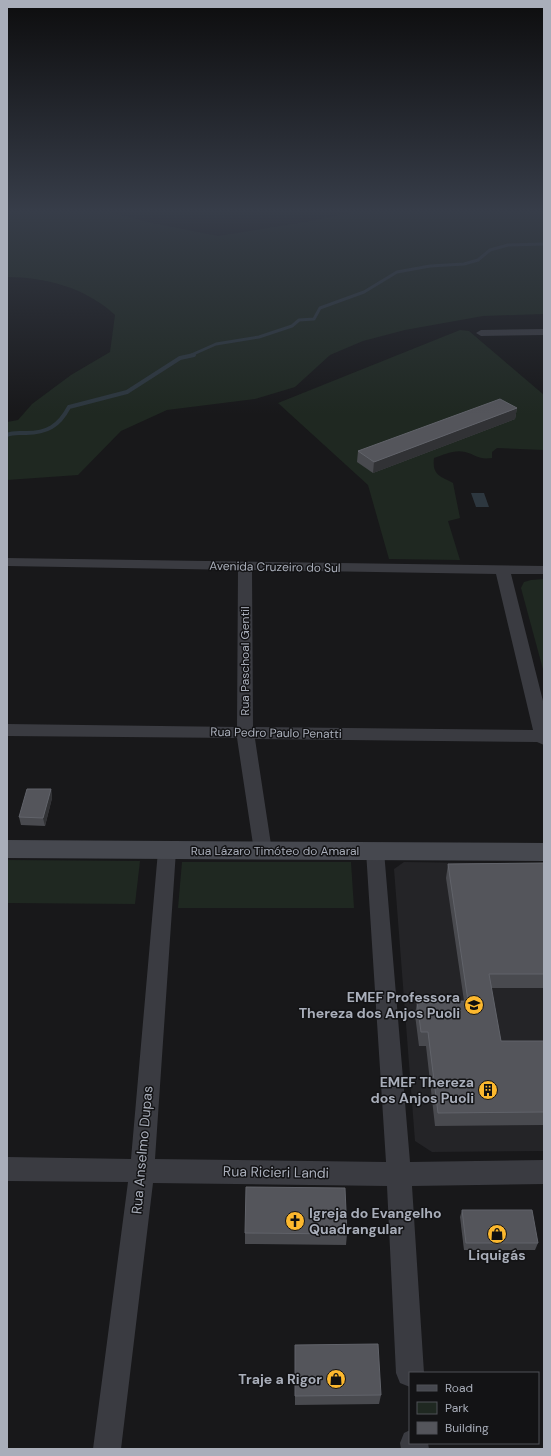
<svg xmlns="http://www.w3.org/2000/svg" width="551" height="1456" viewBox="0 0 551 1456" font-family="'DM Sans',sans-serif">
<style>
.built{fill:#242427}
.green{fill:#1f2821}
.water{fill:#2d373f}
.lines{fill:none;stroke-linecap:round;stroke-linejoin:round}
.stream-far1{stroke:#2d373f;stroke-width:3}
.stream{stroke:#2d373f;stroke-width:4}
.minor{fill:#3a3b41;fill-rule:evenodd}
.secondary{fill:#46484f;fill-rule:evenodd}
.wall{fill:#494a4f}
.shaded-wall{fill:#313235}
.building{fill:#54555b;stroke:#61636a}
.labels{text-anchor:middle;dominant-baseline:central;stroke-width:3;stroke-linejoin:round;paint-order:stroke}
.street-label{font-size:12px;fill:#a9aeba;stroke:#131315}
.near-poi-label{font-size:14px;font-weight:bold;fill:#a9aeba;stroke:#131315;text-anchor:end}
.near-street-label{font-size:14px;fill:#a9aeba;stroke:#131315}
</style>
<rect width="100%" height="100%" fill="#18181a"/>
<path class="built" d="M404 862 544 864V1151L432 1152 415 1141 394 869Z"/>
<g class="green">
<path d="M12 210H106L113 213 152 223 218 236 305 222 364 210H544V314L483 316 405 330 363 341 330 355 295 387 255 399 167 410 121 431 78 475 7 480V422L18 420 32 404 71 375 110 352 115 315C86 288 46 277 7 277V211Z"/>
<path d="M460 330 469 331 544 395V450L497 448 492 452V458C478 460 477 455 465 452 455 449 443 455 434 458 432 475 440 476 453 483L460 518 448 521 460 560 389 559 368 485 278 403Z"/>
<path d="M544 579V673L521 588 524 582 531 580Z"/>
<path d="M7 860 140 861 135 904 7 903Z"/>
<path d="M182 862H351L354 908H178Z"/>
</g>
<path class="water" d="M471 493H484L489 507H476Z"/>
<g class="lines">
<path class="stream-far1" d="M189 356 216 344 259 337 292 326 299 320 314 319 320 308 364 292 397 272 430 266 464 264 478 260 490 250 508 245 544 244"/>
<path class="stream" d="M7 435C13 432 19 433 26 433 47 433 59 426 69 407L127 392 180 358 194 355"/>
<g class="minor">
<path d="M544 329V335L481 336 476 333 481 330Z"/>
<path d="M7 558 544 566V574H511L544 705V745L537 742 255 739 272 851 270 856 263 858 256 856 254 851 237 738 7 736V724L237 727 238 570 7 566ZM252 570 496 574 533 730 253 727Z"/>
<path d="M167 844 174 846 176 851 155 1159 386 1162 366 851 368 846 375 844 382 846 384 851 410 1162 544 1160V1184L412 1186 424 1373H410V1387L400 1383 396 1373 387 1186 153 1183 121 1449H93L128 1182 7 1181V1157L131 1159 158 851 160 846Z"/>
<path d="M410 1430V1443H428L429 1449H401L400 1443 404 1433Z"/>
</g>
<path class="secondary" d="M7 840 544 843V861L7 858Z"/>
</g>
<g class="wall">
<path d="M517 408 515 419 373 473 357 462 358 451Z"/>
<path d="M51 789 52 798 45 826 21 825 19 817Z"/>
<path d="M544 863V988H491L501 1041H544V1125L435 1126 426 1046H419L415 1015 417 1002 464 1001 446 878 448 864Z"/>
<path d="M462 1210 538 1243 535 1250H464L460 1217Z"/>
<path d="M245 1233 347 1234 346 1245 245 1244Z"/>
<path d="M295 1345 381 1395 379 1404 295 1405Z"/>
</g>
<g class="shaded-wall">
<path d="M517 408 515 419 373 473 374 462Z"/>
<path d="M51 789 52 798 45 826 43 818Z"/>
</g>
<g class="building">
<path d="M500 399 517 408 374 462 358 451Z"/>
<path d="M27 789H51L43 818 19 817Z"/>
<path d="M544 863V974H489L501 1041H544V1112L438 1113 428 1032H421L417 1002 468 1001 448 864Z"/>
<path d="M246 1187 345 1188 347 1234 245 1233Z"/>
<path d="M462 1210H532L538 1243H466Z"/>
<path d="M378 1344 381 1395 295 1396V1345Z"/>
</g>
<linearGradient id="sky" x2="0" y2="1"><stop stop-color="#0d0d0e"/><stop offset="0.51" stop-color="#373d49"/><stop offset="1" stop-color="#373d49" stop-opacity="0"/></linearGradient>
<rect width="551" height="414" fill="url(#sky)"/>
<defs>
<symbol id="school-disc" viewBox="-11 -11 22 22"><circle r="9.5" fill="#fcb82e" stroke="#131315"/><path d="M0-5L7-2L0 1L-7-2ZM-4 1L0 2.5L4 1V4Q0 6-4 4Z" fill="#111"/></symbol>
<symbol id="building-disc" viewBox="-11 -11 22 22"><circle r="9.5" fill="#fcb82e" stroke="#131315"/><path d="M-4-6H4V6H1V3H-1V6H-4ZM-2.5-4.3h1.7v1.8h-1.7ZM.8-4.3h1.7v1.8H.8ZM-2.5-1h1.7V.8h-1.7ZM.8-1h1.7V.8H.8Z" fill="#111"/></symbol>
<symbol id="church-disc" viewBox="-11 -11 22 22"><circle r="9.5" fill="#fcb82e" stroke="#131315"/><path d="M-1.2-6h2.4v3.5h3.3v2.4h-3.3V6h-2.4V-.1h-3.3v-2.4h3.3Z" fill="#111"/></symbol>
<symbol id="shop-disc" viewBox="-11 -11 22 22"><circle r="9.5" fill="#fcb82e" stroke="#131315"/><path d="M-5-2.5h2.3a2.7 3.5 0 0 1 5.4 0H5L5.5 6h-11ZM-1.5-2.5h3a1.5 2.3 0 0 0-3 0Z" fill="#111"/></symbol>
</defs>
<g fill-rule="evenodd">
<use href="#school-disc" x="463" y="994" width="22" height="22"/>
<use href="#building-disc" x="477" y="1079" width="22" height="22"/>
<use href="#church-disc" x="284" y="1210" width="22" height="22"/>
<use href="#shop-disc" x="486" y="1223" width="22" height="22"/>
<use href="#shop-disc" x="325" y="1368" width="22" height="22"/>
</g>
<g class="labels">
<g class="street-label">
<text transform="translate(275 567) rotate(1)">Avenida Cruzeiro do Sul</text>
<text transform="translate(245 661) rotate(-90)">Rua Paschoal Gentil</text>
<text transform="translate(276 733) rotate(1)">Rua Pedro Paulo Penatti</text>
<text x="275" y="851">Rua Lázaro Timóteo do Amaral</text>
</g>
<g class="near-poi-label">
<text x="460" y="997">EMEF Professora<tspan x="460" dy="16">Thereza dos Anjos Puoli</tspan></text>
<text x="474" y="1082">EMEF Thereza<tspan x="474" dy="16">dos Anjos Puoli</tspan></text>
<text x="309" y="1213" text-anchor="start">Igreja do Evangelho<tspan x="309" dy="16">Quadrangular</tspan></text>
<text x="497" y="1255" text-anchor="middle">Liquigás</text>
<text x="322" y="1379">Traje a Rigor</text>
</g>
<g class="near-street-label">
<text transform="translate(142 1150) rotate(-85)">Rua Anselmo Dupas</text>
<text transform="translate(276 1172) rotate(1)">Rua Ricieri Landi</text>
</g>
</g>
<rect width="551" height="1456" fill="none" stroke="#a9aeba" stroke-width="16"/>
<rect x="409" y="1372" width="130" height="72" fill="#131315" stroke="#4f5157"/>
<rect x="417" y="1385" width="20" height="6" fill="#46484f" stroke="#4f5157"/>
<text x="445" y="1392" font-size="12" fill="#a9aeba">Road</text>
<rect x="417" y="1402" width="20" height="12" fill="#1f2821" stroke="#4f5157"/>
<text x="445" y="1412" font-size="12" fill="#a9aeba">Park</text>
<rect x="417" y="1422" width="20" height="12" fill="#54555b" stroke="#4f5157"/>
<text x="445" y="1432" font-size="12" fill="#a9aeba">Building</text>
</svg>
